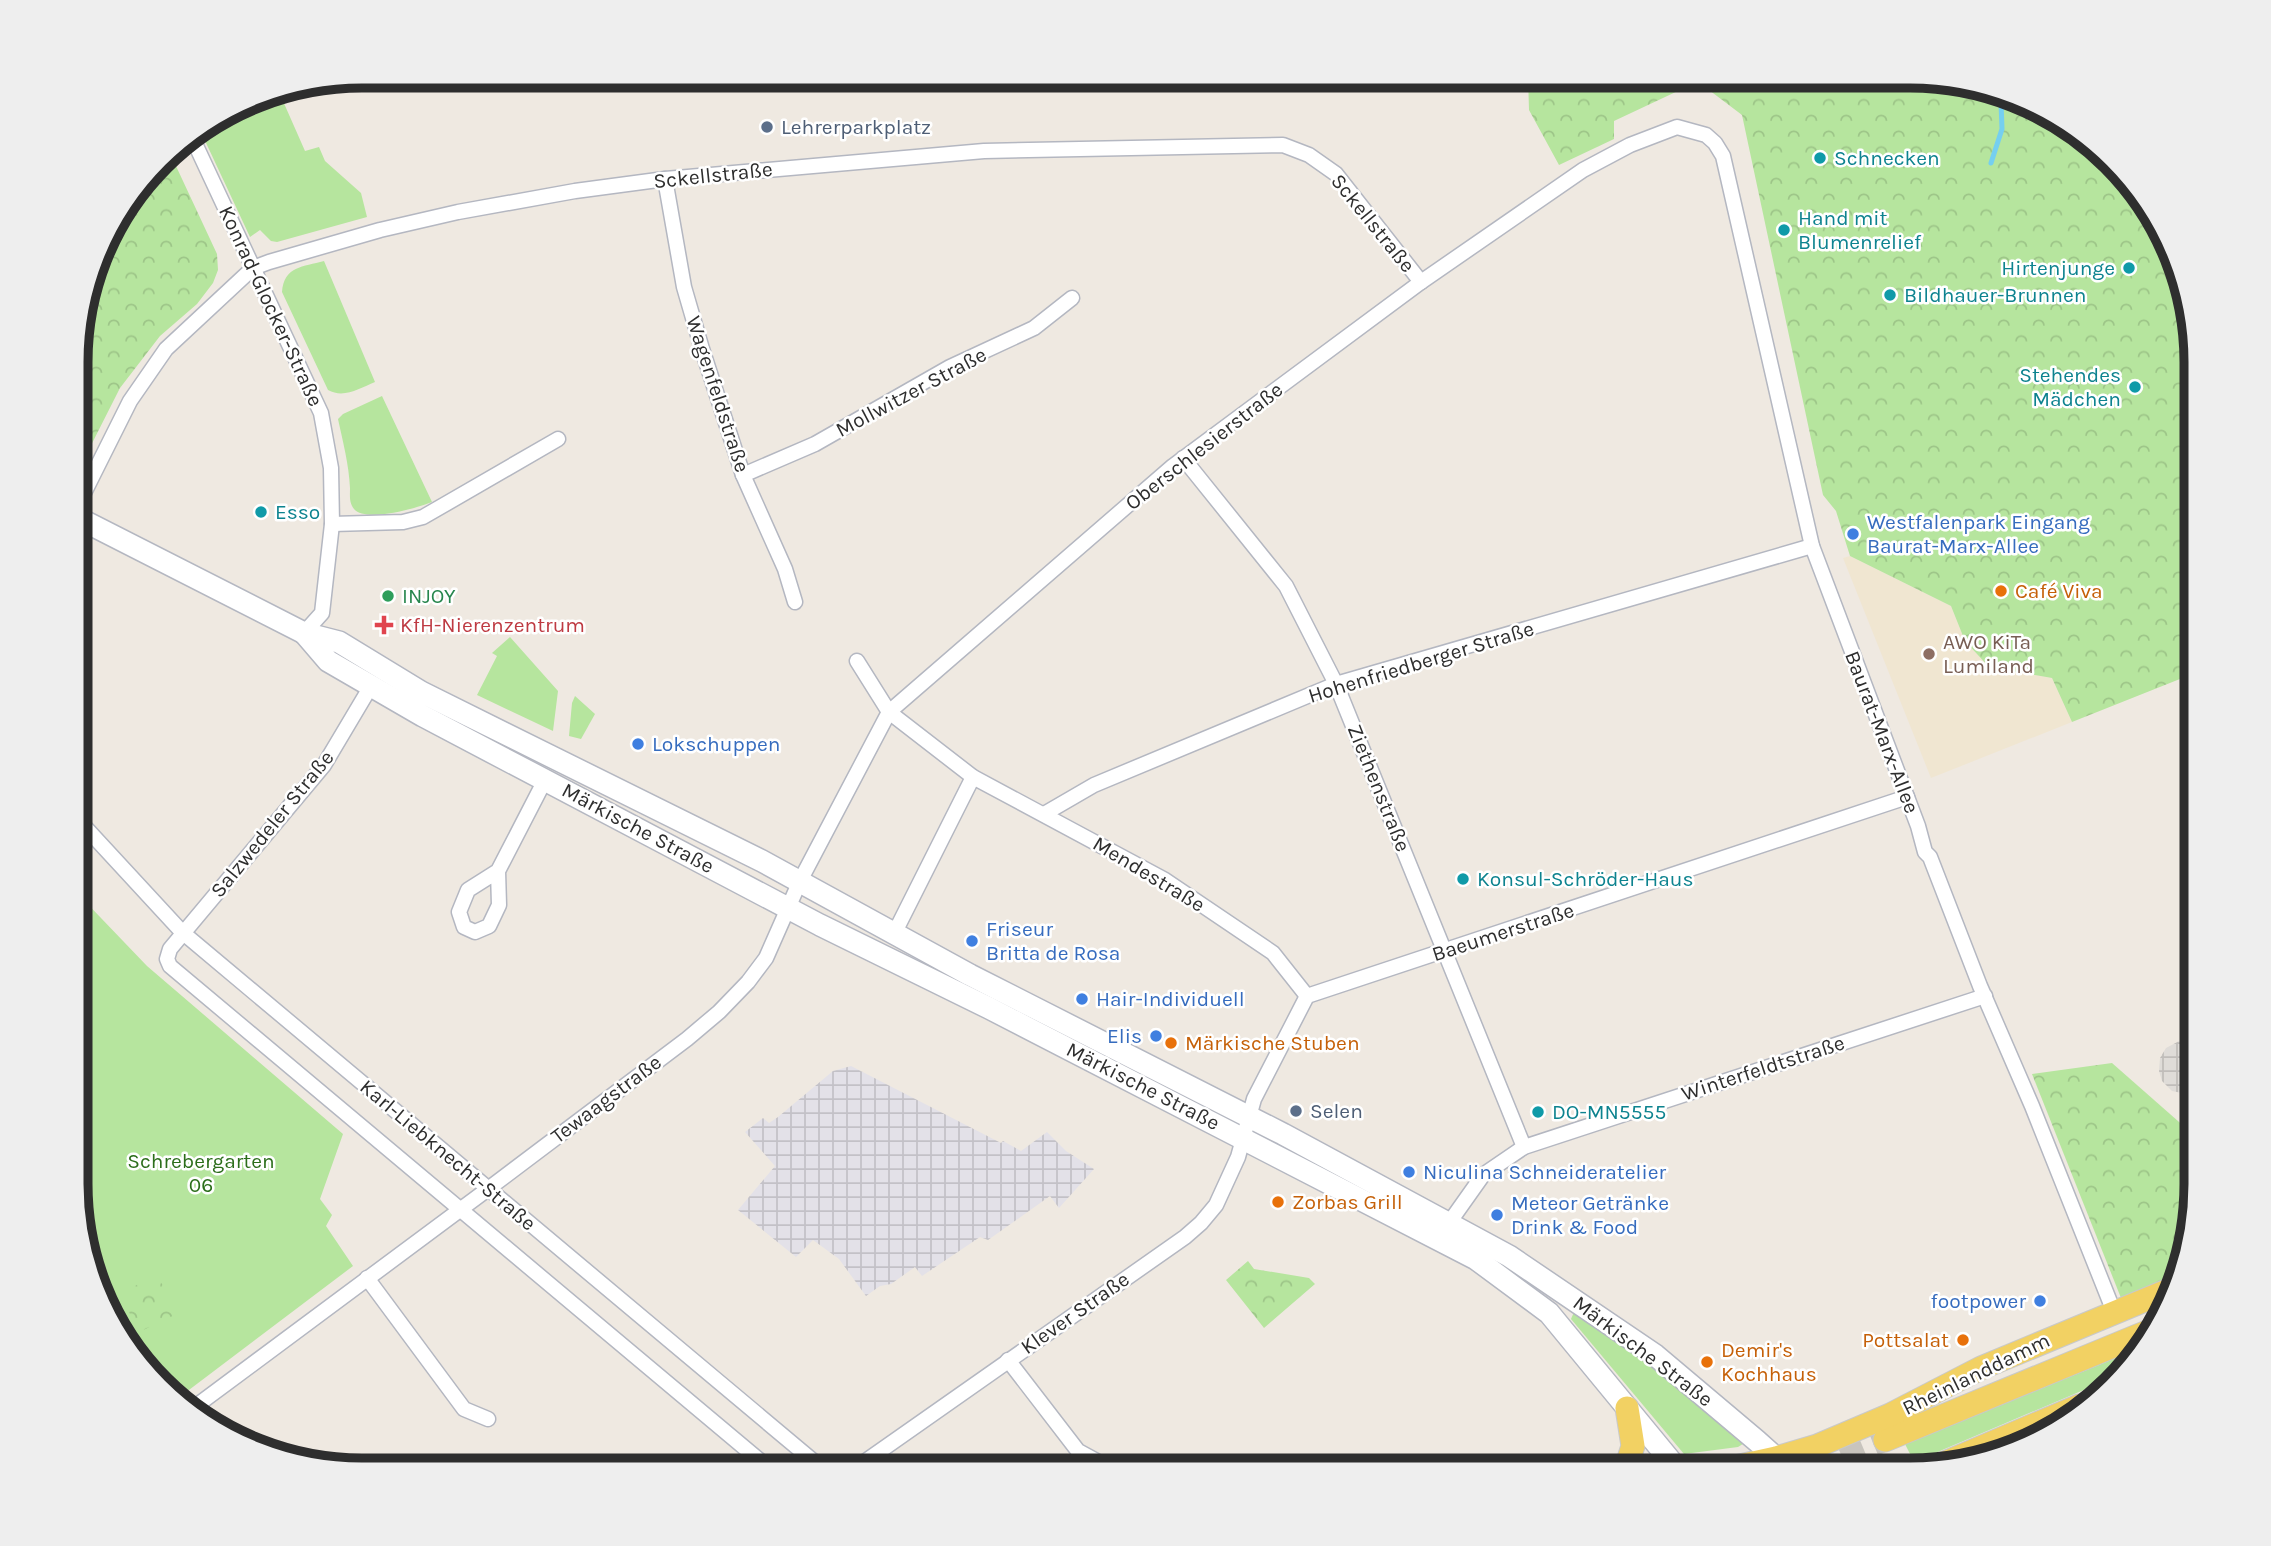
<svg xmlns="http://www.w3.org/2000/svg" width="2271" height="1546" viewBox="0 0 2271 1546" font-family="Karla,sans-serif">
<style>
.industrial{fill:url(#industrial-grid)}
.education{fill:#f0e6d1}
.grass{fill:#b6e59e}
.forest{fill:url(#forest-crowns)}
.plaza{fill:url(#plaza-grid)}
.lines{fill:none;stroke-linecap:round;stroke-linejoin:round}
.stream{stroke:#75cff0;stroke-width:5}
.primary-tunnel{stroke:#c8c4bd;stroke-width:23;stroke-dasharray:23 11;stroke-linecap:butt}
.street-casing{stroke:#b4b7c1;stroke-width:17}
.secondary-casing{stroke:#b4b7c1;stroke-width:24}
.primary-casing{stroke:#c9c9c9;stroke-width:25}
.street{stroke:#fff;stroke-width:14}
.secondary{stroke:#fff;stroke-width:21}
.primary{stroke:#f2d163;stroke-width:23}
.service-dot{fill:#5c6f8a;stroke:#fff;stroke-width:2.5}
.culture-dot{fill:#0f9aa8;stroke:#fff;stroke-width:2.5}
.shop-dot{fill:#3f7fe0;stroke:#fff;stroke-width:2.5}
.food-dot{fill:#e8710a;stroke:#fff;stroke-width:2.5}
.leisure-dot{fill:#2e9e5b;stroke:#fff;stroke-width:2.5}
.health-dot{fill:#e0444e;stroke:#fff;stroke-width:2.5}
.education-dot{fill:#8d6e63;stroke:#fff;stroke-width:2.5}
.labels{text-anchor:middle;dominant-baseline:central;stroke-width:5;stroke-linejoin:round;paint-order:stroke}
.service-label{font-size:21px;fill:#4e5e75;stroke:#fff;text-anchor:start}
.culture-label{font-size:21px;fill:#0d838f;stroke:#fff;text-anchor:start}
.street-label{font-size:21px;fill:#2e2e2e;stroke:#fff}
.shop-label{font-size:21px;fill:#366cbe;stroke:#fff;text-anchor:start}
.food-label{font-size:21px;fill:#c56008;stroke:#fff;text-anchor:start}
.leisure-label{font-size:21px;fill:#27864d;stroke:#fff;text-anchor:start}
.health-label{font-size:21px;fill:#be3a42;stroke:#fff;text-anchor:start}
.education-label{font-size:21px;fill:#785e54;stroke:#fff;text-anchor:start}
.park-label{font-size:21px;fill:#2c6e1b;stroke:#fff}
.rim{fill:none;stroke:#2e2e2e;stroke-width:9}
</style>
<defs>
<pattern id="industrial-grid" width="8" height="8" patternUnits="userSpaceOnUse" patternTransform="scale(1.75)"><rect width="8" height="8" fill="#e3e1e8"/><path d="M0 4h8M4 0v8" fill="none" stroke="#c3c1c7"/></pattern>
<pattern id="forest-crowns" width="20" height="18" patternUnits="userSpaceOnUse" patternTransform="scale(1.75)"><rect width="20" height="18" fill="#b6e59e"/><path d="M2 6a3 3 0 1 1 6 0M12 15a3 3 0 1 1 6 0" fill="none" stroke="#9dc588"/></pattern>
<pattern id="plaza-grid" width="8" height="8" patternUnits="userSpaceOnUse" patternTransform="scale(1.75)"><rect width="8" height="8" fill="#dfdcd8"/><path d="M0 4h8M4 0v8" fill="none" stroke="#c0bdba"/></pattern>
</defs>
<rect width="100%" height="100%" fill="#efe9e1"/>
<path class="industrial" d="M851 1066 1001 1143 1003 1141 1021 1151 1047 1132 1066 1151 1094 1169 1059 1208 1050 1196 988 1240 980 1237 922 1276 915 1267 891 1284 880 1286 866 1296 839 1259 813 1240 796 1257 738 1210 775 1166 745 1132 763 1118 769 1123 778 1117 833 1071Z"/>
<path class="education" d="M1850 556 1951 606 1965 641 1989 667 2052 678 2072 722 1931 778 1843 558Z"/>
<g class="grass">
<path d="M279 92 305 151 319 147 325 161 361 193 367 217 277 242 271 241 260 230 250 237 200 130 252 97Z"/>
<path d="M324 261 375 382C360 388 344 399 328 390L282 292C284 266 303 267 324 261Z"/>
<path d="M382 396 432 502C417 508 366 523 354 509 349 503 350 496 350 488 349 465 343 442 338 419L343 414Z"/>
<path d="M510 637 558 691 553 731 477 695 497 656 492 653Z"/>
<path d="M575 696 595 714 581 739 569 736 572 703Z"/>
<path d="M78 894 147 966 343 1134 320 1199 332 1215 326 1226 353 1266 177 1399 114 1328 78 1221Z"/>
<path d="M1575 1310 1686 1391 1746 1442 1738 1447 1684 1454 1571 1319Z"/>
<path d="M2143 1347 2137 1358 2112 1378 1914 1462 1905 1444Z"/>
</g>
<g class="forest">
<path d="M1528 76H1928L2002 91 2083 134 2158 219 2195 343V673L2072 722 2052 678 1989 667 1965 641 1951 606 1850 556 1836 511 1823 495 1742 115 1709 90H1680L1614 121V139L1559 165 1529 110Z"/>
<path d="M169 151 217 254 218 270 213 283 197 304 160 336 120 388 78 471V325L105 235Z"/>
<path d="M2112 1063 2195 1136V1203L2181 1273 2121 1298 2032 1074Z"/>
<path d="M1248 1261 1254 1269 1309 1278 1315 1284 1264 1328 1226 1280Z"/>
<path d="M155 1275 183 1311 137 1333 122 1293Z"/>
</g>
<path class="plaza" d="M2183 1039 2195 1040V1094L2191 1095 2172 1091 2162 1081 2159 1071 2160 1058 2166 1048Z"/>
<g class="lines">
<path class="stream" d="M1991 163 2002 129 2001 102 1993 94"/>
<path class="primary-tunnel" d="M1811 1471 1885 1440"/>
<defs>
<g id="street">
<path d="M191 135 321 413 331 468 332 524 322 613 304 633"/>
<path d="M665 179 684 287 702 349 743 475 785 569 795 602"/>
<path d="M1183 458 1286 586 1336 684 1524 1147"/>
<path d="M743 475 815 444 950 367 1034 328 1072 298"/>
<path d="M78 505 130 401 166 349 253 268 269 262 380 230 458 212 575 191 665 179 984 151 1283 145 1309 155 1336 174 1421 282"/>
<path d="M332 524 403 522 423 517 558 439"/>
<path d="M857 661 889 712 973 777 1165 880 1273 953 1307 996"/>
<path d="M371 686 324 765 170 949 167 959 170 966 771 1470"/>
<path d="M1044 814 1094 785 1336 684 1812 546"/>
<path d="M85 827 182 932 824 1470"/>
<path d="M498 871 468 890 459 912 464 927 475 932 489 926 499 905 498 871 545 780"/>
<path d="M894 934 973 777"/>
<path d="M1449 1223 1483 1175 1524 1147 1985 996"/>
<path d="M367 1278 464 1409 488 1419"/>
<path d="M1008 1360 1078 1451 1113 1470"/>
<path d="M188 1412 488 1189 687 1039 719 1012 748 982 766 958 800 881 889 712 1173 466 1421 282 1583 170 1630 145 1677 127 1706 135 1715 143 1723 156 1812 546 1918 826 1925 852 1930 857 1980 986 2032 1106 2114 1312"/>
<path d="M853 1470 1185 1237 1201 1223 1216 1205 1238 1157 1254 1099 1307 996 1907 797"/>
</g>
<g id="secondary">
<path d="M78 518 304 633 339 642 421 692 762 861 970 975 1283 1134 1509 1256 1655 1355 1757 1441 1776 1458 1785 1471"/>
<path d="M304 633 328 661 423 716 820 925 989 1008 1476 1259 1549 1313 1679 1471"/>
</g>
<g id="primary">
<path d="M1885 1440 2152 1330"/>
<path d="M1947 1462 2079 1406"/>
<path d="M1625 1471 1633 1446 1627 1408"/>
<path d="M1717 1471 1776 1458 1817 1446 1890 1415 1981 1368 2174 1288"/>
</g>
</defs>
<use href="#street" class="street-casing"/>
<use href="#secondary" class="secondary-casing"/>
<use href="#primary" class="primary-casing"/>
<use href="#street" class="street"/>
<use href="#secondary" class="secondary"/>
<use href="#primary" class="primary"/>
</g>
<g class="service-dot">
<circle cx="767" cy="127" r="7"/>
<circle cx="1296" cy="1111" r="7"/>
</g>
<g class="culture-dot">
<circle cx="1820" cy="158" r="7"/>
<circle cx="1784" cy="230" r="7"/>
<circle cx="2129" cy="268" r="7"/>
<circle cx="1890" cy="295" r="7"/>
<circle cx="2135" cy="387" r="7"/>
<circle cx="261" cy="512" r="7"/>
<circle cx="1463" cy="879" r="7"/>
<circle cx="1538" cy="1112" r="7"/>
</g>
<g class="shop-dot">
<circle cx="1853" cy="534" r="7"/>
<circle cx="638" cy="744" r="7"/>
<circle cx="972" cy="941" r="7"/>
<circle cx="1082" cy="999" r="7"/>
<circle cx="1156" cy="1036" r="7"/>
<circle cx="1409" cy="1172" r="7"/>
<circle cx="1497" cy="1215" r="7"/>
<circle cx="2040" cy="1301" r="7"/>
</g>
<g class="food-dot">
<circle cx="2001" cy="591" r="7"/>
<circle cx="1171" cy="1043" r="7"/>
<circle cx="1278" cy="1202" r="7"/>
<circle cx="1963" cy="1340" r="7"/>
<circle cx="1707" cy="1362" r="7"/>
</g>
<circle class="leisure-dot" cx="388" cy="596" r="7"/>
<path class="health-dot" d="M380.5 614.5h7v7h7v7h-7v7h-7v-7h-7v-7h7z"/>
<circle class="education-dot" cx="1929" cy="654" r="7"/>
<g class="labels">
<g class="service-label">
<text x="781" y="127">Lehrerparkplatz</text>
<text x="1310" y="1111">Selen</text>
</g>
<g class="culture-label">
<text x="1834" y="158">Schnecken</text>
<text x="1798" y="218">Hand mit<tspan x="1798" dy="24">Blumenrelief</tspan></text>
<text x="2115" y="268" text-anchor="end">Hirtenjunge</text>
<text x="1904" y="295">Bildhauer-Brunnen</text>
<text x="2121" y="375" text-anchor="end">Stehendes<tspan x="2121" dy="24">Mädchen</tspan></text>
<text x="275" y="512">Esso</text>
<text x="1477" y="879">Konsul-Schröder-Haus</text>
<text x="1552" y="1112">DO-MN5555</text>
</g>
<g class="street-label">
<text transform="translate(713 175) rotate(-6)">Sckellstraße</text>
<text transform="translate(1373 223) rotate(51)">Sckellstraße</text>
<text transform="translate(271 306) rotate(65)">Konrad-Glocker-Straße</text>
<text transform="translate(911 392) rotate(-28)">Mollwitzer Straße</text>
<text transform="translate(718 394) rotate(72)">Wagenfeldstraße</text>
<text transform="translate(1204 446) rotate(-38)">Oberschlesierstraße</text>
<text transform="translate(1421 662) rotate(-17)">Hohenfriedberger Straße</text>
<text transform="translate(1882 732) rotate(69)">Baurat-Marx-Allee</text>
<text transform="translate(1379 788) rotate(68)">Ziethenstraße</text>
<text transform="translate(272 824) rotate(-51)">Salzwedeler Straße</text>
<text transform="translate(638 828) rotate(28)">Märkische Straße</text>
<text transform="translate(1149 874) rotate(31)">Mendestraße</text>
<text transform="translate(1503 932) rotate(-18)">Baeumerstraße</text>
<text transform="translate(1763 1068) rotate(-18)">Winterfeldtstraße</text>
<text transform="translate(1143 1086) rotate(27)">Märkische Straße</text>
<text transform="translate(606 1099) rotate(-37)">Tewaagstraße</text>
<text transform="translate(448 1155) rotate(40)">Karl-Liebknecht-Straße</text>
<text transform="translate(1075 1313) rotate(-35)">Klever Straße</text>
<text transform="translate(1643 1351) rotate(37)">Märkische Straße</text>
<text transform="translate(1976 1374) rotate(-26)">Rheinlanddamm</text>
</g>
<g class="shop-label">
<text x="1867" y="522">Westfalenpark Eingang<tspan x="1867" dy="24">Baurat-Marx-Allee</tspan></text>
<text x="652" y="744">Lokschuppen</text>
<text x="986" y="929">Friseur<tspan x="986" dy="24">Britta de Rosa</tspan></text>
<text x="1096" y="999">Hair-Individuell</text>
<text x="1142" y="1036" text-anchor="end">Elis</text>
<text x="1423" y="1172">Niculina Schneideratelier</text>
<text x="1511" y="1203">Meteor Getränke<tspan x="1511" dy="24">Drink &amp; Food</tspan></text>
<text x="2026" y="1301" text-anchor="end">footpower</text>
</g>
<g class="food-label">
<text x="2015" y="591">Café Viva</text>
<text x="1185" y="1043">Märkische Stuben</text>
<text x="1292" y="1202">Zorbas Grill</text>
<text x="1949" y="1340" text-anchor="end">Pottsalat</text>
<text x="1721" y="1350">Demir's<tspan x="1721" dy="24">Kochhaus</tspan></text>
</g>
<g class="leisure-label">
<text x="402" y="596">INJOY</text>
</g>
<g class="health-label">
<text x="400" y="625">KfH-Nierenzentrum</text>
</g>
<g class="education-label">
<text x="1943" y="642">AWO KiTa<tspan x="1943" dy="24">Lumiland</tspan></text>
</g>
<g class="park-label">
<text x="201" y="1161">Schrebergarten<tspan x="201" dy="24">06</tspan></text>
</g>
</g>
<path d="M0 0H2271V1546H0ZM362 88H1910A274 274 0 0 1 2184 362V1184A274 274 0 0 1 1910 1458H362A274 274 0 0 1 88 1184V362A274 274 0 0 1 362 88Z" fill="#eee" fill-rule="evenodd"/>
<path class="rim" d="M362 88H1910A274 274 0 0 1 2184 362V1184A274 274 0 0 1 1910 1458H362A274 274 0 0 1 88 1184V362A274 274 0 0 1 362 88Z"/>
</svg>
